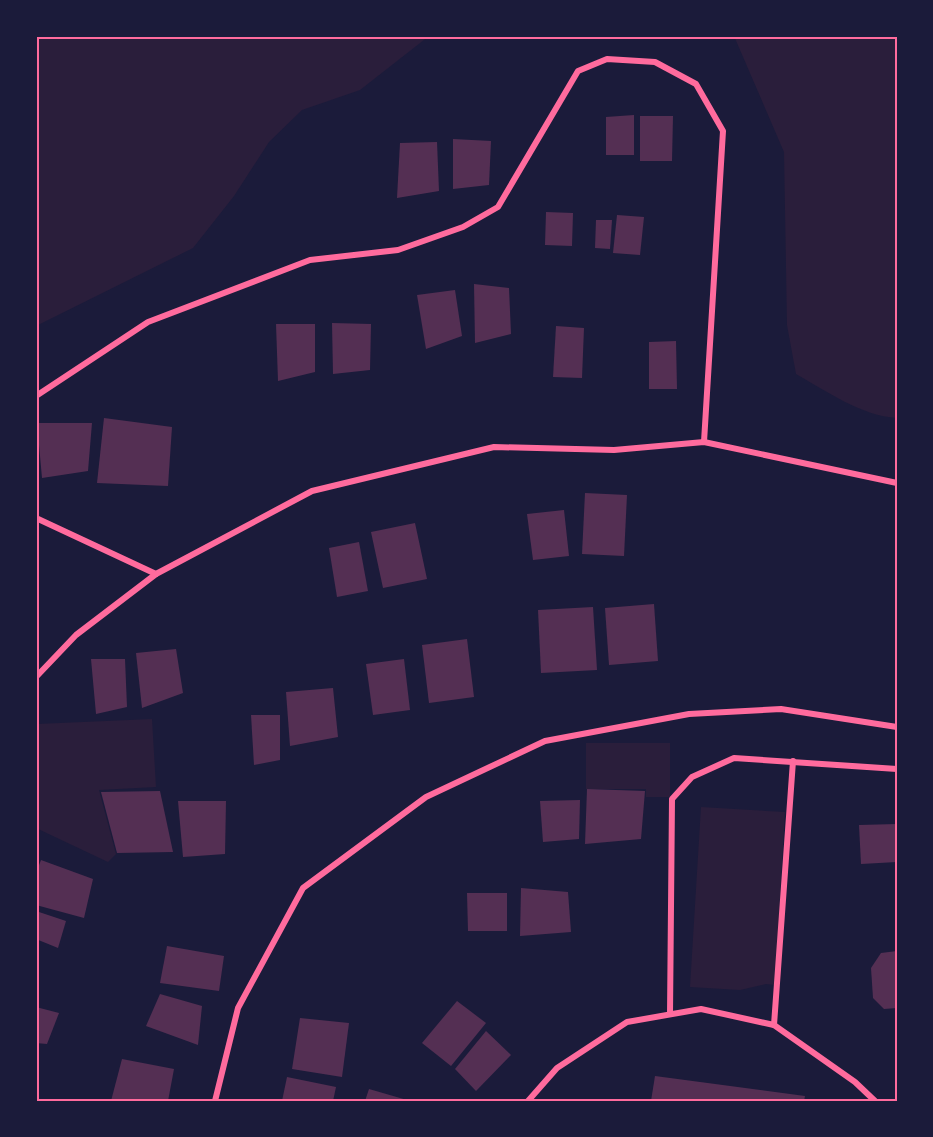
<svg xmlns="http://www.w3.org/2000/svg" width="933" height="1137" viewBox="0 0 933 1137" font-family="'Public Sans',sans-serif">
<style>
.green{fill:#2a1e3b}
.building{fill:#542f53}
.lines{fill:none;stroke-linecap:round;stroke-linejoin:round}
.minor{stroke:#ff6b9d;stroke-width:6}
.neatline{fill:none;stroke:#ff6b9d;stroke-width:2}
</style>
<rect width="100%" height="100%" fill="#1b1b3a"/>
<g class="green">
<path d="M36 36H429L360 90 302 110 269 142 234 196 193 248 36 326Z"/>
<path d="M734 36H897V418C862 416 826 391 796 374L787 325 784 152Z"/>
<path d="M152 719 156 787 99 790 116 854 108 862 36 828 37 724Z"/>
<path d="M586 743H670V797H646V789H586Z"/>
<path d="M701 807 785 812 775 985 766 984 740 990 690 987Z"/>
</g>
<g class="building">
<path d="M634 115V155H606V117Z"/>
<path d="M640 116H673L672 161H640Z"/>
<path d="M453 139 491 141 489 185 453 189Z"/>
<path d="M437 142 439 191 397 198 400 143Z"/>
<path d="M546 212 573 213 572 246 545 245Z"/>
<path d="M617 215 644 217 640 255 613 253Z"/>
<path d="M596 220H612L610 249 595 248Z"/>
<path d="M474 284 509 288 511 334 475 343Z"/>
<path d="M455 290 462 336 426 349 417 295Z"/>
<path d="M332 323 371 324 370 370 333 374Z"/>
<path d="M276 324H315V372L278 381Z"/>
<path d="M556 326 584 328 582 378 553 377Z"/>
<path d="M676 341 677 389H649V342Z"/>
<path d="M104 418 172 427 168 486 97 483Z"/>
<path d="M37 423H92L88 471 42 478Z"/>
<path d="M585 493 627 495 624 556 582 554Z"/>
<path d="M564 510 569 556 533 560 527 514Z"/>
<path d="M415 523 427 579 383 588 371 532Z"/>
<path d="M359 542 368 591 337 597 329 548Z"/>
<path d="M654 604 658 661 609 665 605 608Z"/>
<path d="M593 607 597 670 541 673 538 610Z"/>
<path d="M467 639 474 697 429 703 422 645Z"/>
<path d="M176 649 183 693 142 708 136 653Z"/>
<path d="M91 659H125L127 707 96 714Z"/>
<path d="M404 659 410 710 373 715 366 664Z"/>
<path d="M333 688 338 737 290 746 286 692Z"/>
<path d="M251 715H280V760L254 765Z"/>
<path d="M587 789 645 791 641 839 585 844Z"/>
<path d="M160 791 173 852 117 853 101 792Z"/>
<path d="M580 800 579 839 543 842 540 801Z"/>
<path d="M178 801H226L225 854 183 857Z"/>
<path d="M897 824V862L861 864 859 825Z"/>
<path d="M41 860 93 879 84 918 36 905V873Z"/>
<path d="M521 888 568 892 571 932 520 936Z"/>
<path d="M467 893H507V931H468Z"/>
<path d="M36 911 66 921 58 948 36 939Z"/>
<path d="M167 946 224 956 219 991 160 983Z"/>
<path d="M897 951V1008L884 1009 873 998 871 968 881 953Z"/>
<path d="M160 994 202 1006 198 1045 146 1026Z"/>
<path d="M457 1001 486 1023 451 1066 422 1043Z"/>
<path d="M36 1007 59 1013 47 1044 36 1043Z"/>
<path d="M300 1018 349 1023 342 1077 292 1069Z"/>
<path d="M486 1031 511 1055 476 1091 455 1069Z"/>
<path d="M122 1059 174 1069 168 1101H111Z"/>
<path d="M655 1076 805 1096 804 1101H651Z"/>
<path d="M287 1077 336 1087 333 1101H282Z"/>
<path d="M369 1089 407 1100V1101H365Z"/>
</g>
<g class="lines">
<g class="minor">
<path d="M36 396 148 322 310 260 398 250 463 227 498 207 578 71 607 59 655 62 696 84 723 131 704 442"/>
<path d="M36 518 156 574"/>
<path d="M36 677 76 635 156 574 312 491 494 447 614 450 704 442 897 483"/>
<path d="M670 1014 672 799 692 777 734 758 897 769"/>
<path d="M774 1025 793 761"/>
<path d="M215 1101 238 1008 303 888 426 797 545 741 689 714 781 709 897 727"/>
<path d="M528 1101 557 1068 627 1022 701 1009 774 1025 855 1082 875 1101"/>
</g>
</g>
<rect width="933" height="1137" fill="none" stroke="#1b1b3a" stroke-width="75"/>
<rect x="38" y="38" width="858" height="1062" class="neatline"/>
</svg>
